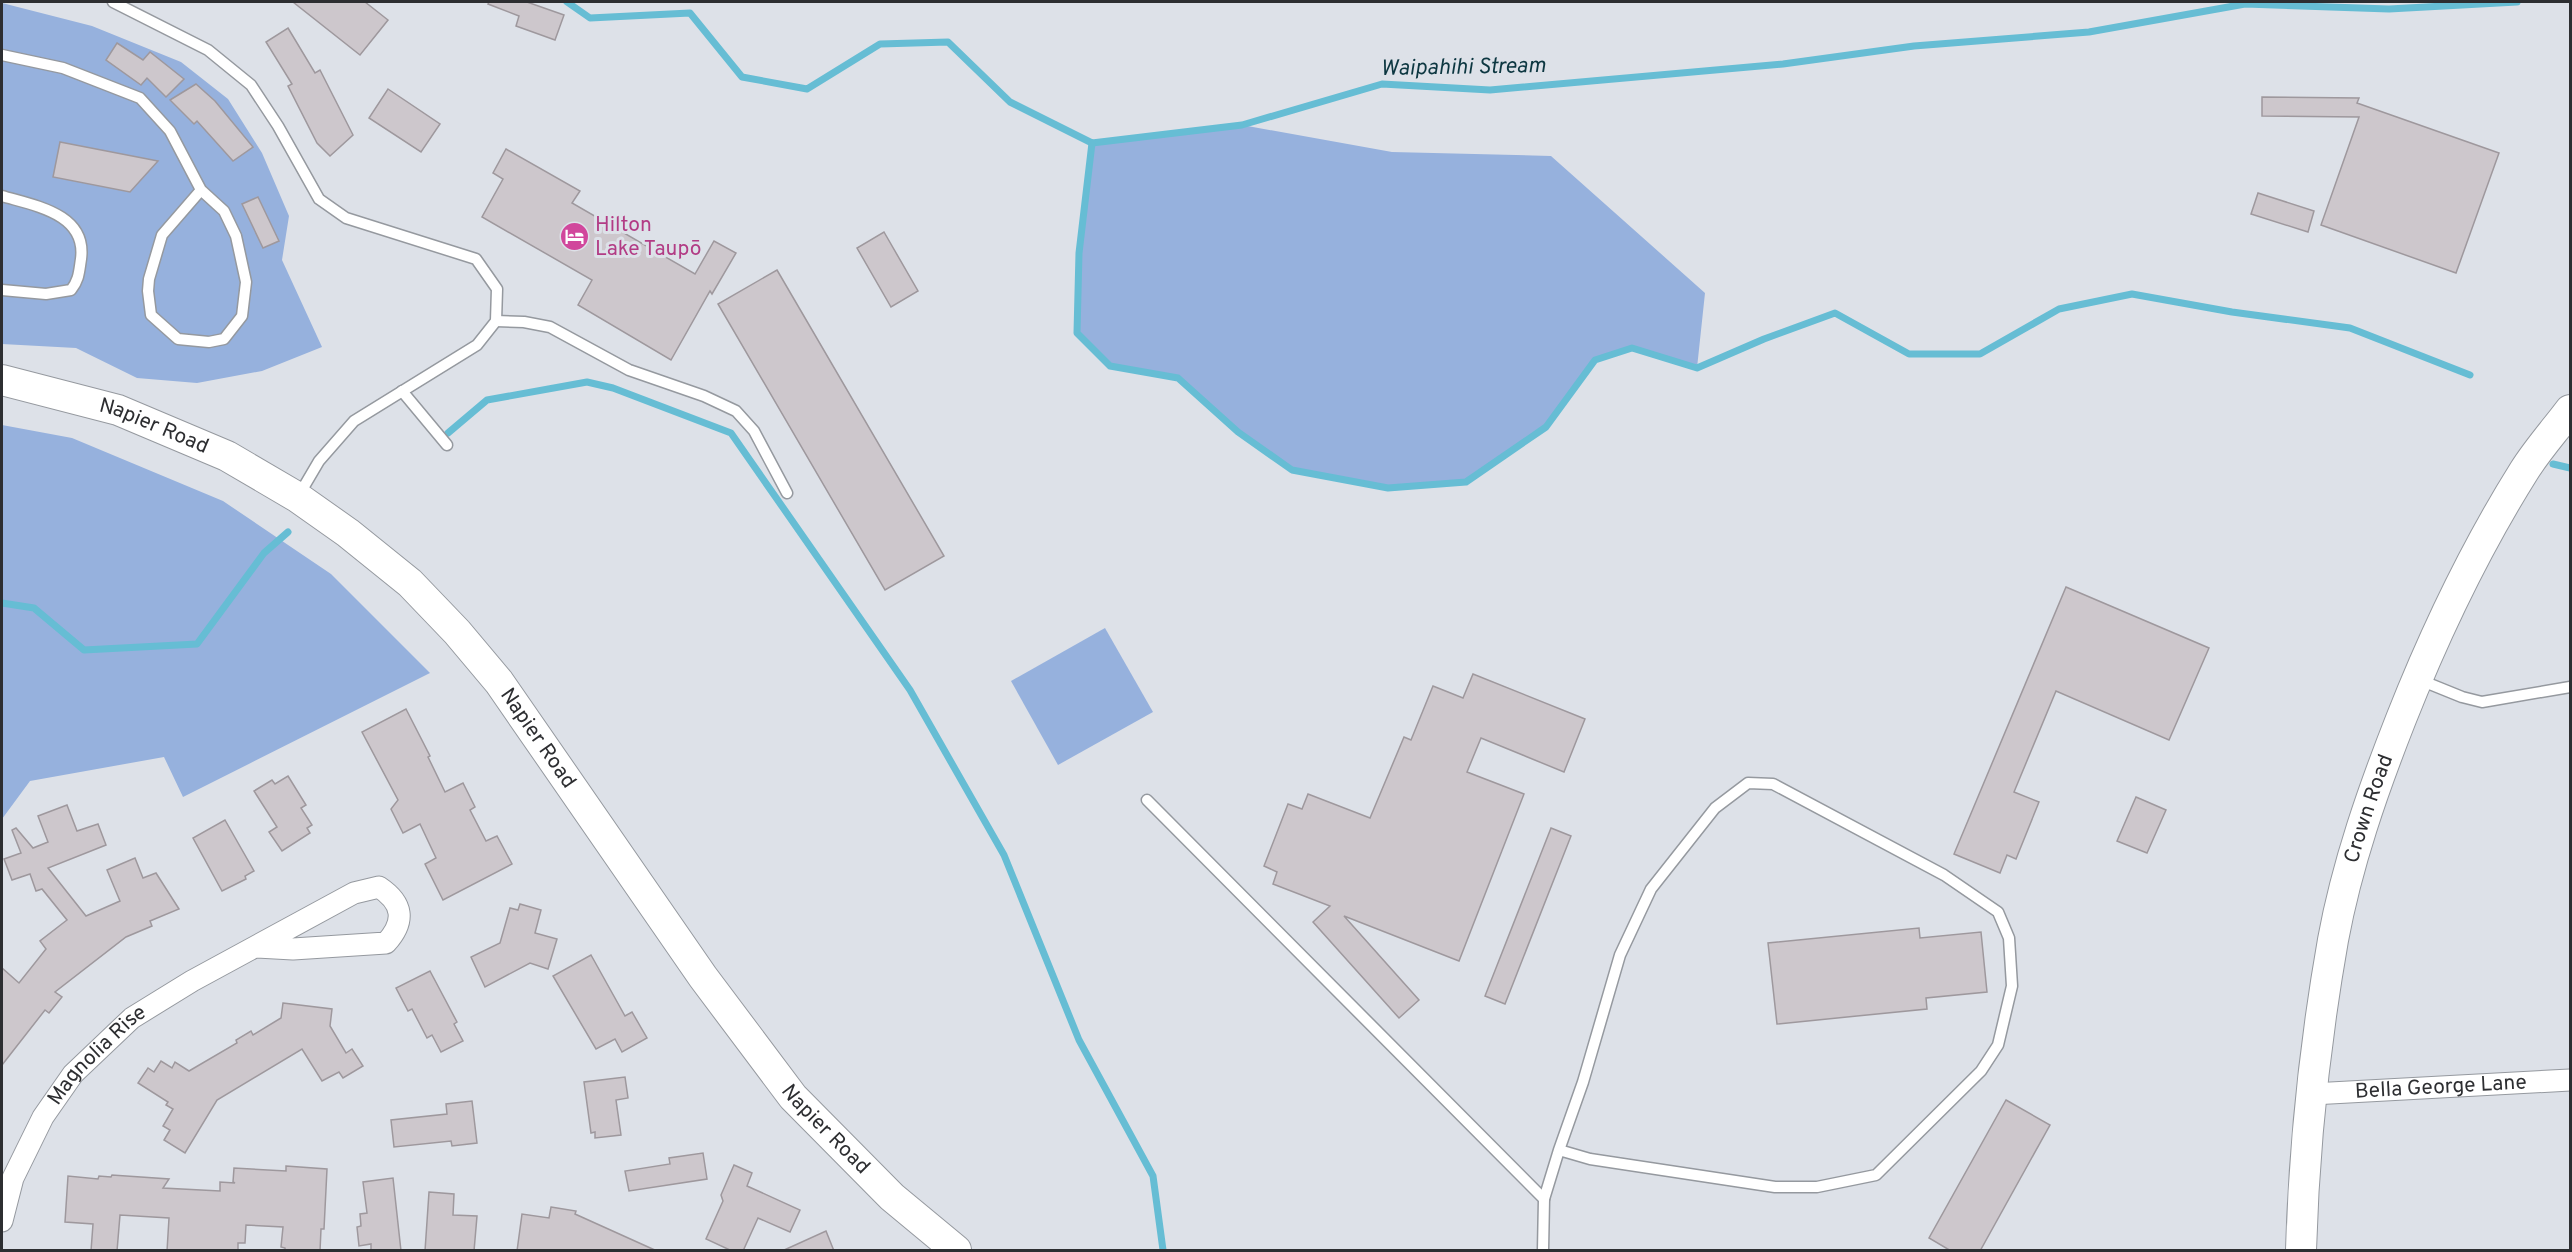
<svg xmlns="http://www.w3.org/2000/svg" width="2572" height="1252" viewBox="0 0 2572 1252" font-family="Overpass,sans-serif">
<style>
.green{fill:#96b1dd}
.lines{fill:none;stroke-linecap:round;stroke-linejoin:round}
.stream{stroke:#66bdd4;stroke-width:7}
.building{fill:#cdc7cc;stroke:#9e989d;stroke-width:1.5}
.lane-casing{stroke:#95999f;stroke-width:13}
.street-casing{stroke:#95999f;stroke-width:23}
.secondary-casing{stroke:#95999f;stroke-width:32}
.lane{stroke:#fff;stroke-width:10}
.street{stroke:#fff;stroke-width:21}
.secondary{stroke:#fff;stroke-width:30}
.labels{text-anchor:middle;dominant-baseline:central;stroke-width:6;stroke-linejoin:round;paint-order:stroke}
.hotel-label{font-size:21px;fill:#b23c85;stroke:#dde1e8;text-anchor:start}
.street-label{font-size:21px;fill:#2d2e31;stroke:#dde1e8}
.water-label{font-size:22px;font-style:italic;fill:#0d3741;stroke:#dde1e8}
</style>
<rect width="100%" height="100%" fill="#dde1e8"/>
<g class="green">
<path d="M2 3 92 26 181 62 228 99 262 153 289 216 282 260 322 347 262 371 197 383 137 378 76 348 2 344Z"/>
<path d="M1242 125 1392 152 1551 156 1705 293 1697 368 1632 348 1596 360 1546 427 1466 482 1388 488 1292 470 1238 432 1178 378 1110 366 1077 333 1079 253 1092 143Z"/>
<path d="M2 425 72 438 223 501 331 574 430 673 183 797 164 757 30 781 2 819Z"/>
<path d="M1105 628 1153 712 1058 765 1011 681Z"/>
</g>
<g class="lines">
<g class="stream">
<path d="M567 2 590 18 690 13 742 77 807 89 880 44 948 42 1010 102 1092 143 1242 125 1382 84 1490 90 1783 64 1914 46 2089 32 2245 4 2389 9 2517 2"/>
<path d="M1092 143 1079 253 1077 333 1110 366 1178 378 1238 432 1292 470 1388 488 1466 482 1546 427 1595 360 1632 348 1697 368 1764 339 1835 313 1909 354H1980L2059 309 2132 294 2232 312 2350 328 2470 375"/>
<path d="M448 433 487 400 587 382 613 388 731 433 910 690 1004 855 1079 1040 1153 1176 1163 1250"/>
<path d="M2553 464 2570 468"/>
<path d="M2 603 34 608 84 650 197 644 264 553 288 532"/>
</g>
</g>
<g class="building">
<path d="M293 2H365L388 20 360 55Z"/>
<path d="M489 2H527L564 15 555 40 516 26 519 16 488 4Z"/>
<path d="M288 28 315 73 320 70 353 135 330 156 317 143 288 86 292 84 266 42Z"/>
<path d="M117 43 143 60 150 52 184 79 166 97 147 78 141 85 106 60Z"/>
<path d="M196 84 215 101 253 147 233 161 197 121 194 124 170 100Z"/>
<path d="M388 89 440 124 421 152 369 118Z"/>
<path d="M2262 97 2359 98 2357 103 2499 153 2456 273 2321 225 2359 117 2262 116Z"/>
<path d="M60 142 158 161 130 192 53 177Z"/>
<path d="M506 149 580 191 572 203 695 274 714 241 736 253 712 294 710 291 671 360 578 305 592 280 482 217 503 179 493 173Z"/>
<path d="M2258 193 2314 211 2308 232 2251 214Z"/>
<path d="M258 197 279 241 263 248 242 204Z"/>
<path d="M884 232 918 291 891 307 857 248Z"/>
<path d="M777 270 944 556 885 590 718 304Z"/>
<path d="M2066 587 2209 648 2169 740 2056 691 2014 792 2039 802 2016 859 2007 855 2000 873 1954 854Z"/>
<path d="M1473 674 1585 719 1564 772 1481 738 1467 772 1524 794 1459 961 1344 916 1419 1000 1399 1018 1313 922 1330 906 1273 884 1277 872 1264 866 1288 804 1302 809 1308 794 1370 818 1404 737 1411 740 1433 686 1463 698Z"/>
<path d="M406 709 430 756 428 757 445 792 463 783 475 807 470 810 486 841 497 836 512 864 443 900 425 864 436 858 420 824 403 833 391 809 398 800 362 732Z"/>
<path d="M288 776 306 805 301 808 312 825 307 828 310 833 282 851 269 832 277 827 254 791 272 780 275 784Z"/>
<path d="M2136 797 2166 810 2147 853 2117 841Z"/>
<path d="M67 805 77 831 98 824 106 845 48 868 86 916 120 901 107 870 135 858 143 878 156 873 179 909 150 921 152 926 126 937 55 992 62 997 49 1013 45 1010 2 1065V968L19 983 46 949 40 941 67 920 42 889 36 891 30 874 12 880 4 859 21 853 12 830 16 828 33 848 48 842 38 816Z"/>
<path d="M225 820 254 871 245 876 246 879 222 891 193 838Z"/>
<path d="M1551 828 1571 836 1505 1004 1485 996Z"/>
<path d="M520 904 541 910 535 933 557 939 548 969 530 963 485 987 471 957 500 943 510 908 518 910Z"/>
<path d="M1919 928 1920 938 1981 932 1987 992 1926 998 1927 1009 1777 1024 1768 943Z"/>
<path d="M591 955 625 1016 632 1012 647 1038 622 1052 615 1039 596 1049 553 976Z"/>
<path d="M430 971 457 1022 454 1024 463 1041 441 1052 432 1035 427 1038 412 1009 408 1011 396 988Z"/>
<path d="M283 1003 332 1009 330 1026 346 1053 352 1049 363 1066 343 1078 339 1072 322 1081 302 1049 217 1100 185 1153 164 1140 170 1130 163 1126 173 1109 166 1105 168 1102 138 1083 148 1068 154 1072 161 1061 172 1068 175 1062 189 1071 237 1043 236 1040 251 1031 253 1035 281 1018Z"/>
<path d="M625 1077 628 1098 616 1100 621 1135 595 1138V1132L591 1133 584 1082Z"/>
<path d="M2006 1100 2050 1125 1980 1251H1951L1929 1238Z"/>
<path d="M472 1101 477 1143 452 1146 451 1141 394 1147 391 1120 447 1114 446 1104Z"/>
<path d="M703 1153 707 1179 629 1191 625 1171 670 1164 669 1158Z"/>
<path d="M734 1165 752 1173 747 1186 800 1210 790 1232 758 1218 743 1251H732L706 1239 723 1201 721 1195Z"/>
<path d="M286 1166 327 1169 324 1229H321L320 1251H285V1248L281 1247 283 1227 246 1225 245 1243H238V1251H167L169 1218 120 1215 117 1251H91L93 1224 65 1222 68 1176 98 1179 99 1176 111 1177 112 1175 169 1179 163 1188 220 1191V1182L235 1183 233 1182 234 1168 286 1171Z"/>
<path d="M393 1178 401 1251H371V1244L359 1246 357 1227 361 1226 360 1214 367 1213 363 1182Z"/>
<path d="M429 1192 454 1194 453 1215 477 1216 474 1251H425Z"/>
<path d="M551 1207 576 1211 575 1214 657 1251H517L522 1214 549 1218Z"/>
<path d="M826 1231 834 1251H782Z"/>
</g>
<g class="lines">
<defs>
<g id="lane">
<path d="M113 2 208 50 251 85 278 126 319 199 346 218 476 259 497 289 496 321 477 345 354 421 319 461 299 495"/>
<path d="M2 55 63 68 140 98 170 131 201 190 224 211 236 236 246 282 242 316 224 339 209 342 178 339 151 315 148 291 149 279 162 235 201 190"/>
<path d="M2 196C36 206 87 214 81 259 79 272 79 280 71 290L46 294 2 290"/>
<path d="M496 321 524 322 550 327 629 370 704 396 736 411 754 431 787 493"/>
<path d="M402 391 447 445"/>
<path d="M2420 680 2462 697 2482 702 2570 687"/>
<path d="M1147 800 1544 1199 1543 1250"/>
<path d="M1544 1199 1559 1150 1590 1159 1775 1187H1817L1876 1175 1981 1071 1998 1045 2012 986 2009 938 1998 912 1944 875 1773 784 1748 783 1715 808 1651 889 1620 955 1583 1082 1559 1150"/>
</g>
<g id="street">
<path id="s1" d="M2312 1094 2570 1080"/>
<path id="s2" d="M2 1221 13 1178 43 1117 73 1074 132 1018 192 981 354 893 379 887C403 903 406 921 386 943L293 949 257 947"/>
</g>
<g id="secondary">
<path id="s3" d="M2 380 118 410 227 456 297 497 348 533 410 583 457 632 499 682 703 977 793 1097 892 1197 956 1250"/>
<path id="s4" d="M2301 1250C2304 1147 2315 1042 2333 940 2347 864 2373 790 2401 719 2435 633 2475 549 2524 471 2537 450 2555 430 2570 410"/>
</g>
</defs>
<use href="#lane" class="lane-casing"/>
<use href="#street" class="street-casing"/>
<use href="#secondary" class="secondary-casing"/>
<use href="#lane" class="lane"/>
<use href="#street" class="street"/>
<use href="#secondary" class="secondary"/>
</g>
<defs>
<symbol id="hotel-disc" viewBox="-11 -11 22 22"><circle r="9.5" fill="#d1479c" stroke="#dde1e8"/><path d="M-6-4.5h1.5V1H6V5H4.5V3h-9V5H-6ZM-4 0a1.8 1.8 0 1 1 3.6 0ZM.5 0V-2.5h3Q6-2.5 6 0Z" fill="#fff"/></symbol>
</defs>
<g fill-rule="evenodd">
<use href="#hotel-disc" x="558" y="220" width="33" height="33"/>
</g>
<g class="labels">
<g class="hotel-label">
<text x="595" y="225">Hilton<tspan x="595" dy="24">Lake Taupō</tspan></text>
</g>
<g class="street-label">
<text stroke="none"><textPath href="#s3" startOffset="159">Napier Road</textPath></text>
<text stroke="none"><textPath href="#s3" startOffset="663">Napier Road</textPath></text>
<text stroke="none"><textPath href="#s4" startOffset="448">Crown Road</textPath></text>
<text stroke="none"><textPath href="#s2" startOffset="195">Magnolia Rise</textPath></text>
<text stroke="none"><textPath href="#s1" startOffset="129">Bella George Lane</textPath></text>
<text stroke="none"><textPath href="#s3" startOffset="1149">Napier Road</textPath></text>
</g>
<g class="water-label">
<text transform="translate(1463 68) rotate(-1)">Waipahihi Stream</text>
</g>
</g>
<rect width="2572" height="1252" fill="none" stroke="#2d2e31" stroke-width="6"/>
</svg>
